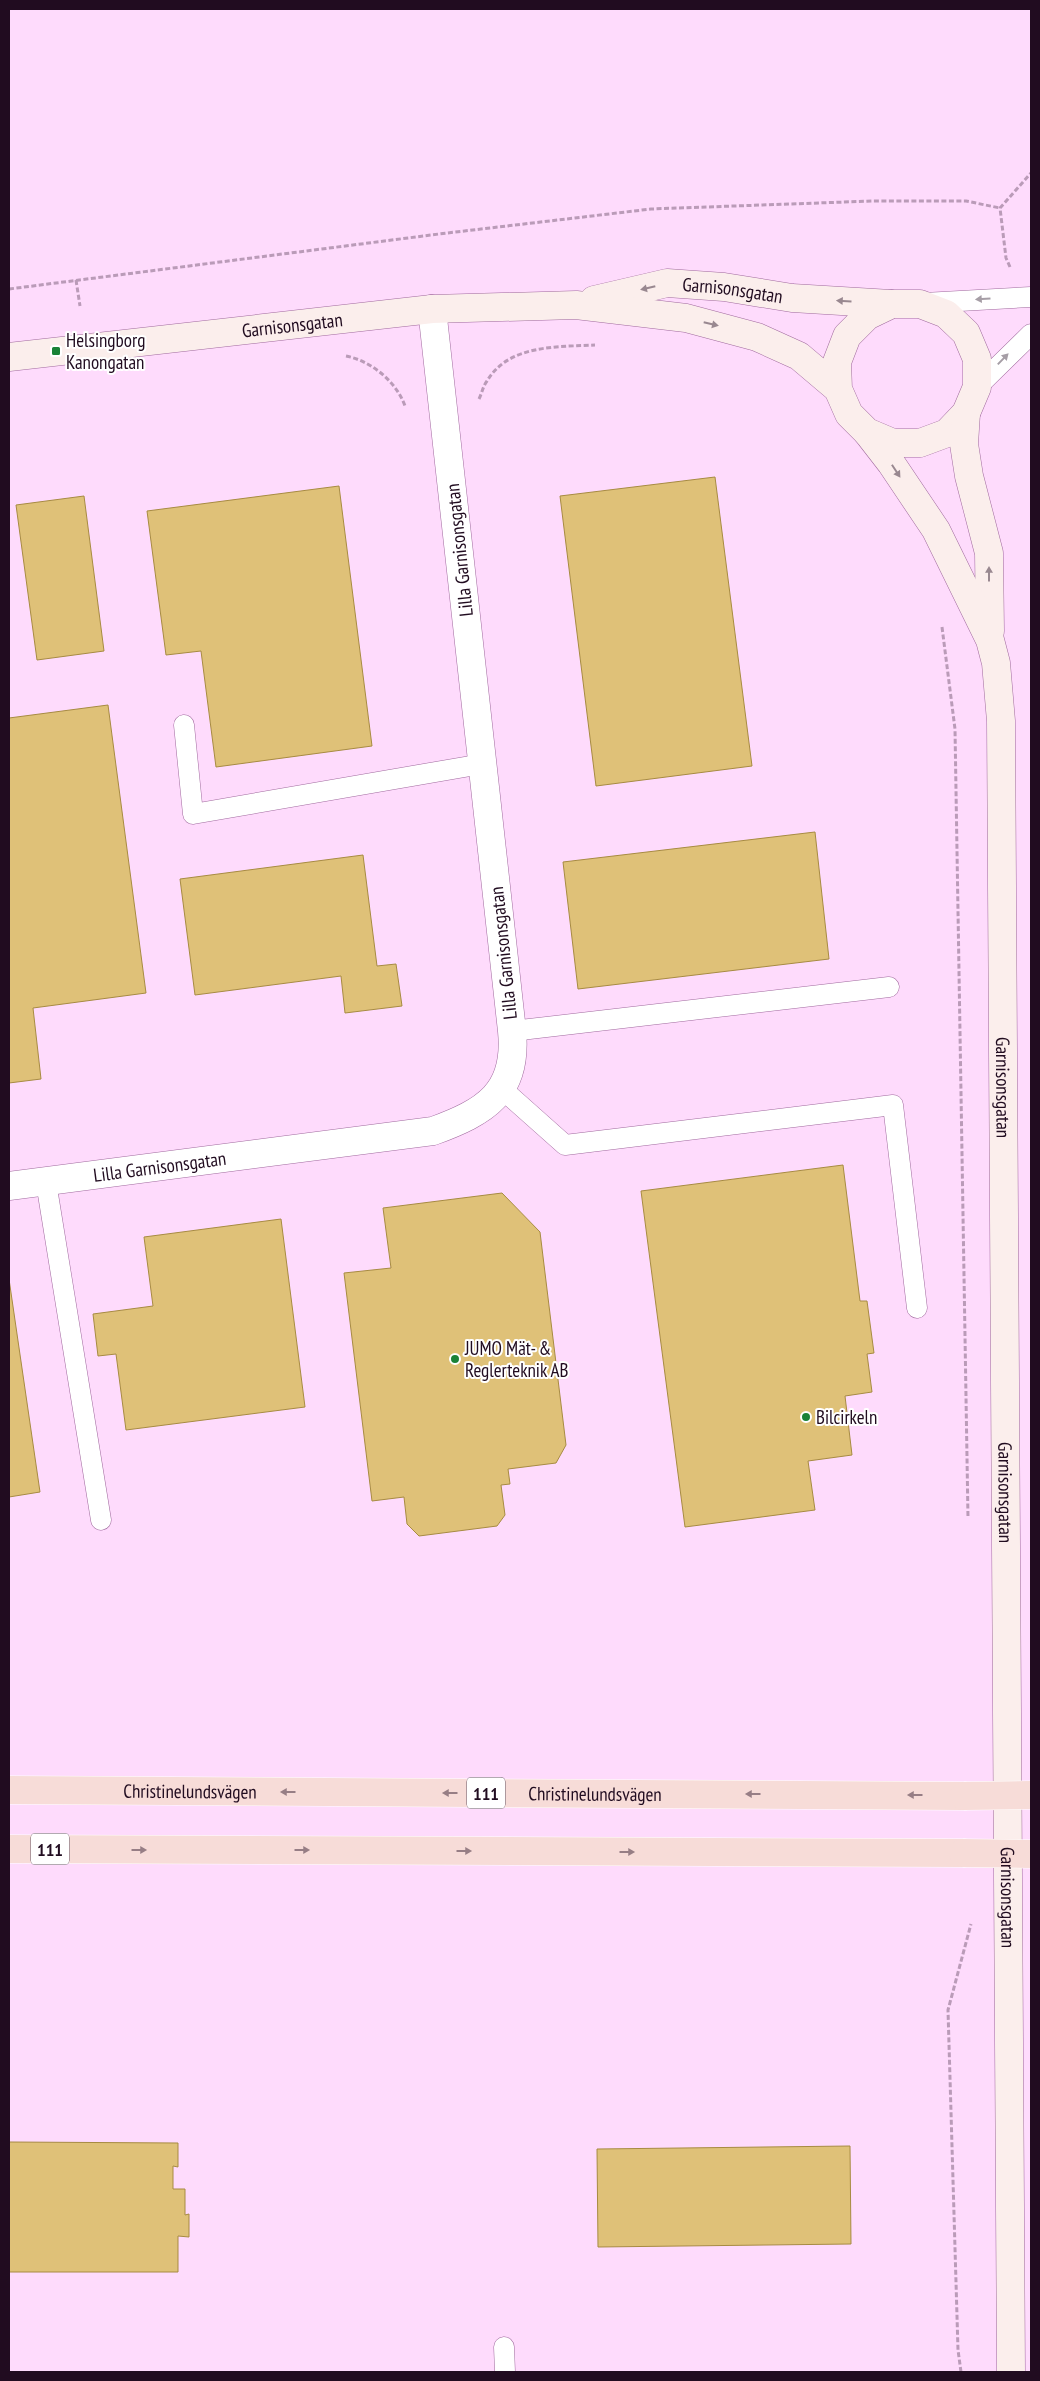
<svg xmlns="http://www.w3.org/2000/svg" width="1040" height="2381" viewBox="0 0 1040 2381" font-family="'PT Sans Narrow',sans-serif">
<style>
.building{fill:#dfc178;stroke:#a78b42}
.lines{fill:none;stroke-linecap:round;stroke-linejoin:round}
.lane-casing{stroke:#a06a9e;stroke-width:21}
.street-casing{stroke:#a06a9e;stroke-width:29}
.secondary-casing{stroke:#a06a9e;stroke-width:29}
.primary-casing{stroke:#fff;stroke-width:29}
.path{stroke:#ba9bb8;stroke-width:3;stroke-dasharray:5 2.5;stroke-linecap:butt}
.lane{stroke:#fff;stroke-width:20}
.street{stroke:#fff;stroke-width:28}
.secondary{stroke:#fbeeec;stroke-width:28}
.primary{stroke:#f7dcd8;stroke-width:28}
.primary-bridge-casing{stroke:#fff;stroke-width:29;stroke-linecap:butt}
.primary-bridge{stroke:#f7dcd8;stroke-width:28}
.oneway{fill:#998890}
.oneway2{fill:#a69ea6}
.oneway3{fill:#977e85}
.poi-dot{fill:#198237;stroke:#fff;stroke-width:2}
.labels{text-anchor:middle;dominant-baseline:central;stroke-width:4;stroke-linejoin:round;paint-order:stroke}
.shield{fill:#fff;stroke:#645563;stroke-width:1}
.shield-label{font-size:18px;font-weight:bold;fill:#210c20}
.street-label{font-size:19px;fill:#210c20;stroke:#fff}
.poi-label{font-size:19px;fill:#210c20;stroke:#fff;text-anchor:start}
</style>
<rect width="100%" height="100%" fill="#fedbfc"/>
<g class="building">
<path d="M715 477 752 766 596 786 560 496Z"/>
<path d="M339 486 372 746 216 767 201 651 166 655 147 511Z"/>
<path d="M84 496 104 651 37 660 16 505Z"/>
<path d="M108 705 146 993 33 1008 41 1079 9 1083V718Z"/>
<path d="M815 832 829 959 578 989 563 862Z"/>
<path d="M363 855 377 966 396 964 402 1006 345 1013 341 976 195 995 180 879Z"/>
<path d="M843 1165 860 1301H867L874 1353 867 1354 872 1392 845 1396 852 1455 808 1461 815 1510 685 1527 641 1191Z"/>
<path d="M502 1193 540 1232 566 1445 556 1463 508 1469 510 1484 501 1485 505 1515 497 1526 419 1536 407 1524 404 1497 372 1501 344 1273 391 1268 383 1208Z"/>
<path d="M281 1219 305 1407 126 1430 116 1354 98 1356 93 1314 153 1306 144 1237Z"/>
<path d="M9 1279 40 1492 9 1497Z"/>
<path d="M9 2142 178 2143V2167L173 2166V2189H185V2215L189 2214V2237L178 2236V2272H9Z"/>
<path d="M850 2146 851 2244 598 2247 597 2149Z"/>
</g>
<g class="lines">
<defs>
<g id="lane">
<path d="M924 303 1031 297"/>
<path d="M977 387 1031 334"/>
<path d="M184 725 193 814 482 764"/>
<path d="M512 1031 889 987"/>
<path d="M501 1088 565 1145 893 1105 917 1308"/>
<path d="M46 1182 101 1520"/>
<path d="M504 2347 505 2372"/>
</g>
<g id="street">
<path id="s1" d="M9 1186 433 1131C485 1112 518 1093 512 1031L432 309"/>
</g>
<g id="secondary">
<path id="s2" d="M594 300 667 283 724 287 792 298 891 304"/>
<path id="s3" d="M9 357 432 309 576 305 686 318 757 337 799 356 838 389 849 414 867 432 893 443H920L947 433 966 413 977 387V359L966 333 946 314 920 304H892L867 316 847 336 837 362 838 389"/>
<path d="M966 413 964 444 969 476 989 553 990 631"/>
<path id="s4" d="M867 432 891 463 936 530 990 640 996 663 1001 721 1011 2372"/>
</g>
<g id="primary">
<path id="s5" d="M9 1790 964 1796"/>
<path d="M9 1849 963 1853"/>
</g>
</defs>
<use href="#lane" class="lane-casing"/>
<use href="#street" class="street-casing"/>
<use href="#secondary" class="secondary-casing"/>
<use href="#primary" class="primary-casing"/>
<g class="path">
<path d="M1010 267 1006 258 1000 208 1031 173"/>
<path d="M76 280 80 306"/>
<path d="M9 289 439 234 651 209 873 201H966L1000 208"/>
<path d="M346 356C371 361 396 381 405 406"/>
<path d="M479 399C482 393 483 386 487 381 509 344 558 347 595 345"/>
<path d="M942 627 955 729 968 1518"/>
<path d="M961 2372 958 2350 948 2010 971 1924"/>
</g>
<use href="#lane" class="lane"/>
<use href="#street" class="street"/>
<use href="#secondary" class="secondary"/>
<use href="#primary" class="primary"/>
<defs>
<g id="primary-bridge">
<path d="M964 1796 1031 1795"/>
<path d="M963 1853 1031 1854"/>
</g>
</defs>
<use href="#primary-bridge" class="primary-bridge-casing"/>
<use href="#primary-bridge" class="primary-bridge"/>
</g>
<defs><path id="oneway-solid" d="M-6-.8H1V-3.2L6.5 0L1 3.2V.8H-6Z" transform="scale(1.25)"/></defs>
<g class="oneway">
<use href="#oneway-solid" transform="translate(648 288) rotate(167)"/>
<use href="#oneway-solid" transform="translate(844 301) rotate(-177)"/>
<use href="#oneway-solid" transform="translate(711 324) rotate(13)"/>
<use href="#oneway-solid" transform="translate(896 471) rotate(57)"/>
<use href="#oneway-solid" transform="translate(989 574) rotate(-90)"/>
</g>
<g class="oneway2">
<use href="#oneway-solid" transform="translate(983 299) rotate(176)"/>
<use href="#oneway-solid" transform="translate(1003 359) rotate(-46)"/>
</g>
<g class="oneway3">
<use href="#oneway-solid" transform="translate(288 1792) rotate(-180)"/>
<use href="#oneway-solid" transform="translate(450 1793) rotate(-180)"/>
<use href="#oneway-solid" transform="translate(753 1794) rotate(-180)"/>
<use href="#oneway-solid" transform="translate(915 1795) rotate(-180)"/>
<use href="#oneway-solid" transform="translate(139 1850)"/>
<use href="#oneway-solid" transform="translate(302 1850)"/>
<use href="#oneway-solid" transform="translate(464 1851)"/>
<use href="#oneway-solid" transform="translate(627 1852)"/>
</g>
<g class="poi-dot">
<rect x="51" y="346" width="10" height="10" rx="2.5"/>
<circle cx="455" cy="1359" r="5"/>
<circle cx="806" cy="1417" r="5"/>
</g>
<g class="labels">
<g class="shield">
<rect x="467" y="1777.5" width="38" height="31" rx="4"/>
<rect x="31" y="1833.5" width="38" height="31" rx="4"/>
</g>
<g class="shield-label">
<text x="486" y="1793">111</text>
<text x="50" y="1849">111</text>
</g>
<g class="street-label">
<text stroke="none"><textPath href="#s2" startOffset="141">Garnisonsgatan</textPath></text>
<text stroke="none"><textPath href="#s3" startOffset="285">Garnisonsgatan</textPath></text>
<text transform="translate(459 550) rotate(-96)">Lilla Garnisonsgatan</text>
<text transform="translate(503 953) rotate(-96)">Lilla Garnisonsgatan</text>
<text stroke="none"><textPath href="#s4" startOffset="691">Garnisonsgatan</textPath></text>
<text stroke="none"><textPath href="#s1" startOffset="152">Lilla Garnisonsgatan</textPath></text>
<text stroke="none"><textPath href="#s4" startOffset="1096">Garnisonsgatan</textPath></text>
<text stroke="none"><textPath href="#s5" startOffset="181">Christinelundsvägen</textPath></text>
<text stroke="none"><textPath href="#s5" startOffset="586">Christinelundsvägen</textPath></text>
<text stroke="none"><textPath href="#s4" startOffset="1501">Garnisonsgatan</textPath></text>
</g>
<g class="poi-label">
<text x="66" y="340">Helsingborg<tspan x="66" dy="22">Kanongatan</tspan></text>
<text x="465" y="1348">JUMO Mät- &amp;<tspan x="465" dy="22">Reglerteknik AB</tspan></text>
<text x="816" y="1417">Bilcirkeln</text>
</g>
</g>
<rect width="1040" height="2381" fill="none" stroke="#210c20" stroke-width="20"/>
</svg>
